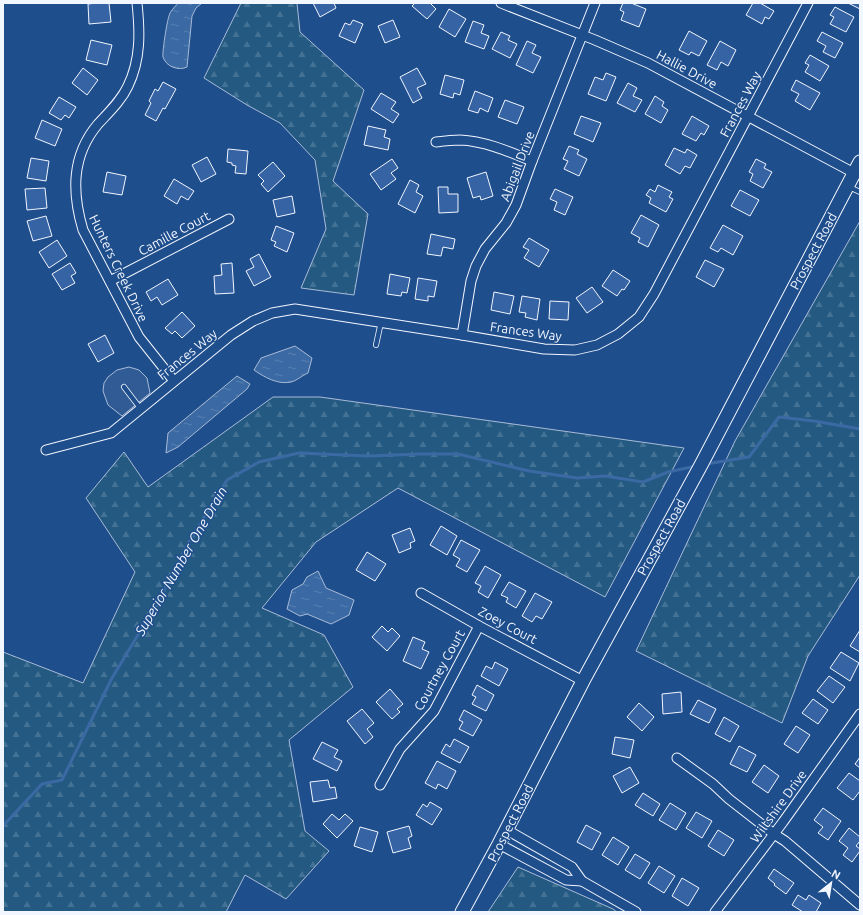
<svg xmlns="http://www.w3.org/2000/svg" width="863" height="915" viewBox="0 0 863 915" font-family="Ubuntu,sans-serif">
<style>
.forest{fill:url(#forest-firs);stroke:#a8bbd7}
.parking{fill:#305b95;stroke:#a8bbd7}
.water{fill:url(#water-ripples);stroke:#a8bbd7}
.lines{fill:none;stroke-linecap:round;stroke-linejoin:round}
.stream{stroke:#3b69a3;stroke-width:3}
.building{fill:#3563a3;stroke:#f2f6ff}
.lane-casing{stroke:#f2f6ff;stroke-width:6}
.street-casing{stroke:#f2f6ff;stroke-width:11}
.secondary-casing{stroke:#f2f6ff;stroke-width:15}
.lane{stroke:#1f4e8c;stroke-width:4.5}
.street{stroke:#1f4e8c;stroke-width:9}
.secondary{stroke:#1f4e8c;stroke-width:13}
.labels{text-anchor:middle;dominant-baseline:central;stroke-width:3;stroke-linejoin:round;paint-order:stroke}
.street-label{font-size:13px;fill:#f2f6ff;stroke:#1f4e8c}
.water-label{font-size:14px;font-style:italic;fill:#f2f6ff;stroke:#1f4e8c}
</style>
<defs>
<pattern id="forest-firs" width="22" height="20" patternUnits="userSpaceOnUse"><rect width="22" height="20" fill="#245a82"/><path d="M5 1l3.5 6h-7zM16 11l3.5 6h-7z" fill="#447295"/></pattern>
<pattern id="water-ripples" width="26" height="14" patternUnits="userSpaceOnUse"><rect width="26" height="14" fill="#3b69a3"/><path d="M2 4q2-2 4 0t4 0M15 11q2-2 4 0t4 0" fill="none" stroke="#587fb1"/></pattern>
</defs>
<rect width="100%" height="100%" fill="#1f4e8c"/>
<g class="forest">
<path d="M241 3H297L300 32 364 90 333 181 368 214 354 295 301 288 326 229 315 160 280 123 247 105 204 78Z"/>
<path d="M860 221V575L808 656 782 723 636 651 735 441Z"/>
<path d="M273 397H320L684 448 605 597 398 488 316 542 262 608 324 635 353 687 289 740 305 831 329 851 286 899 245 875 226 912H3V652L83 683 135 572 86 498 124 452 148 487Z"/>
<path d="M518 867 613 909 617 912H488Z"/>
</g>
<path class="parking" d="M129 367 139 370 147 378 150 393 122 416 108 405 103 391 104 383 108 377 117 370Z"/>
<g class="water">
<path d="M178 3H202L196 8 192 16 187 67C179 71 166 67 163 57 162 53 167 21 169 16 170 11 175 7 178 3Z"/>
<path d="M295 346 312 358 308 373C303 375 296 381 291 382 278 385 264 377 254 370L261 358Z"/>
<path d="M237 376 250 384 247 389 178 447 166 453 168 433Z"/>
<path d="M318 571 326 588 354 600 349 615 331 624 307 614 300 616 287 609 292 590 303 584 307 577Z"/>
</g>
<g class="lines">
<g class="stream">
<path d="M706 464 749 457 779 417 814 421 860 429"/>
<path d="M3 826 42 784 62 780 112 678 159 600 189 542 227 480 259 462 299 453 369 456 419 454H458L529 471 577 478 605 476 643 482 668 472 696 466"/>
</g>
</g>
<g class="building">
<path d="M97 3H109L111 22 89 24 88 4Z"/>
<path d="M313 3H334L336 8 320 17Z"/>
<path d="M415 3H430L436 9 427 19 412 6Z"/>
<path d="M623 3H631L646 9 639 27 621 20 624 12 620 10Z"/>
<path d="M753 3H760L774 11 769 19 765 17 762 24 746 15Z"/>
<path d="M848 3H860V9Z"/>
<path d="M835 7 854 17 846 32 830 24 834 17 830 15Z"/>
<path d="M449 9 466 19 455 37 439 27Z"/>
<path d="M353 20 363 24 355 43 339 36 345 23 350 25Z"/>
<path d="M393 20 400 37 385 43 378 26Z"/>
<path d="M473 21 484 25 481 33 489 36 484 49 465 42Z"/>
<path d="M689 31 707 41 699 56 691 52 689 55 679 50Z"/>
<path d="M501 32 510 36 508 40 517 44 510 58 492 49Z"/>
<path d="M822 32 843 43 835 58 823 52 826 46 817 41Z"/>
<path d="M91 40 112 45 107 65 86 60Z"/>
<path d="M527 41 536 45 532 53 541 57 533 73 516 65Z"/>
<path d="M720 41 736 50 728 66 721 62 717 70 707 65Z"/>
<path d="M810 55 829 66 820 81 805 72 809 65 805 63Z"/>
<path d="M83 68 98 80 87 95 72 83Z"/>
<path d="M417 68 426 84 417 88 422 98 413 103 400 77Z"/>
<path d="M606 73 616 77 606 101 588 94 595 77 603 80Z"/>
<path d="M445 75 464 80 460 95 454 93 453 98 440 94Z"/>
<path d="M796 80 820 93 810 110 795 101 799 94 791 90Z"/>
<path d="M163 82 176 89 165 109 163 108 156 121 145 115 151 103 149 101 155 89 158 91Z"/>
<path d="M628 83 637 88 633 96 642 100 635 112 617 103Z"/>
<path d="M475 91 493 98 488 112 480 108 478 113 468 110Z"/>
<path d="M381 93 396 102 391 109 399 114 393 123 371 109Z"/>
<path d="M655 96 664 102 662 106 668 110 661 123 645 114Z"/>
<path d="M59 97 76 107 69 118 65 115 61 120 49 113Z"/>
<path d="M505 100 524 107 517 124 498 117Z"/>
<path d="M581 116 601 123 593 142 574 134Z"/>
<path d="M692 116 709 126 704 135 701 133 696 141 682 134Z"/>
<path d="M42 120 62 129 55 146 35 138Z"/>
<path d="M368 126 386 130 384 137 390 139 388 150 364 145Z"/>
<path d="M569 146 579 150 577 154 587 159 579 176 564 169 568 161 563 159Z"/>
<path d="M674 148 685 153 687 149 697 155 690 168 685 166 680 174 665 165Z"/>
<path d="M228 149 248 151 246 174 235 173 236 166 232 165V163L227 162Z"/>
<path d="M207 157 216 174 201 182 192 165Z"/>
<path d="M31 158 49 161 46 181 27 178Z"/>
<path d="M392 159 398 168 391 173 396 179 381 190 370 174Z"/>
<path d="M756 159 766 164 764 168 772 172 763 188 750 181 753 174 749 172Z"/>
<path d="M273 162 285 176 268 192 261 184 264 181 258 175Z"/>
<path d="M107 172 126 176 122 195 103 192Z"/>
<path d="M486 172 493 196 481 200 480 196 473 198 467 178Z"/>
<path d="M174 179 194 191 188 200 181 196 177 204 164 196Z"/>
<path d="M410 180 419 185 416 192 423 196 415 213 398 204Z"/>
<path d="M658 185 672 192 669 197 673 199 666 212 649 203 651 198 646 195 650 189 655 192Z"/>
<path d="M438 187H448V194H458V212L439 213Z"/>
<path d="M45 188 47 208 27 210 25 189Z"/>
<path d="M555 189 573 197 565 215 554 210 557 202 550 199Z"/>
<path d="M740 190 759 200 750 216 731 206Z"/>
<path d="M292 196 295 213 277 217 273 200Z"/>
<path d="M641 215 659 225 648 247 638 242 640 238 631 233Z"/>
<path d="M46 216 52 236 33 241 27 221Z"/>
<path d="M723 225 743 236 733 255 721 248 718 252 710 248Z"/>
<path d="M276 226 294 233 287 252 274 246 276 242 271 240Z"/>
<path d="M431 234 455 239 453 249 443 247 441 256 427 254Z"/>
<path d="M529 238 549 250 539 267 524 258 529 250 523 247Z"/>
<path d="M57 240 67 256 49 268 39 252Z"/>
<path d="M259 254 271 277 254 286 246 271 254 267 250 259Z"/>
<path d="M705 260 724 269 714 287 696 277Z"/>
<path d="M70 263 76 273 71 276 75 283 62 290 52 274Z"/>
<path d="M232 263 234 293 215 294 214 276 222 275 221 264Z"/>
<path d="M613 270 630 281 624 290 622 289 617 296 602 286Z"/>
<path d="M390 274 410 278 407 293 402 292 401 296 387 294Z"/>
<path d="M418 278 437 281 434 297 428 296V301L415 299Z"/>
<path d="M168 279 178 295 162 305 157 297 151 301 146 292Z"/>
<path d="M592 287 603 302 587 313 576 298Z"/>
<path d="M494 292 514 296 510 314 491 310Z"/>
<path d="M522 296 540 299 537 320 525 317 526 313 519 312Z"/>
<path d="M550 301 569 302 568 320 549 319Z"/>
<path d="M182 312 195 326 182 338 175 331 172 334 165 328Z"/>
<path d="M105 335 114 353 98 362 88 344Z"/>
<path d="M441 526 457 536 447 555 430 545Z"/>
<path d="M410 528 415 541 410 543 411 548 399 553 392 535Z"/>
<path d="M461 540 480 550 467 572 456 566 460 559 453 555Z"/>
<path d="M367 552 386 564 375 581 356 570Z"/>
<path d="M485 566 501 575 488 598 478 592 481 586 475 583Z"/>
<path d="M509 582 526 591 516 608 506 602 508 598 501 595Z"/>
<path d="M535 593 552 602 542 619 536 616 532 622 522 616Z"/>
<path d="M382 626 388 632 392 628 400 636 387 651 372 637Z"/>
<path d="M860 630V652L850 646Z"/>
<path d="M413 637 425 642 422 649 429 652 421 669 403 661Z"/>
<path d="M841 652 859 663 850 681 830 668Z"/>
<path d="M495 662 508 669 499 686 481 676 486 666 492 669Z"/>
<path d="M829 676 845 687 833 703 817 691Z"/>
<path d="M477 685 494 695 486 711 472 704 476 697 472 695Z"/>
<path d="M390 689 403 704 397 709 400 712 392 719 376 702Z"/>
<path d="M681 692 682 712 663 714 662 694Z"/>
<path d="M813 699 828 710 818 724 802 713Z"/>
<path d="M698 700 716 709 709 723 690 714Z"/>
<path d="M639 703 654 717 642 731 627 717Z"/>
<path d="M362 709 374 723 367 729 373 737 365 744 347 721Z"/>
<path d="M464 710 482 720 473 736 459 729 463 722 459 720Z"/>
<path d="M724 717 739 726 730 742 715 734Z"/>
<path d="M796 726 810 735 798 753 784 744Z"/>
<path d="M615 737 634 740 630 758 612 754Z"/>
<path d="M454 739 469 747 460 763 441 753 446 744 450 747Z"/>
<path d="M322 742 338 750 334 757 342 761 337 771 313 759Z"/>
<path d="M739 746 756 755 747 772 730 764Z"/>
<path d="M860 757V768L855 764Z"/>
<path d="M437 761 456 771 447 789 438 784 436 789 425 783Z"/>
<path d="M764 765 779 776 768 793 752 782Z"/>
<path d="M630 767 639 783 622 793 613 776Z"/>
<path d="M849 773 860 781V791L853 800 837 788Z"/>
<path d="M328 780 330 788 335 787 337 798 313 802 310 782Z"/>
<path d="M643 793 660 804 653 816 635 805Z"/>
<path d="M430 802 442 809 432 825 416 815 423 804 427 807Z"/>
<path d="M670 803 686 813 676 830 659 820Z"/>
<path d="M823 808 841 821 828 840 818 833 823 827 814 820Z"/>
<path d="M696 812 712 821 702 838 686 828Z"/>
<path d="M332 814 339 820 345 814 353 821 337 838 323 824Z"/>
<path d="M586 825 601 833 592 850 577 842Z"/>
<path d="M409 826 412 836 408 838 411 848 393 853 387 832Z"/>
<path d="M360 827 378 832 372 852 354 846Z"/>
<path d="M849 828 860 837V841L856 846 860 849V851L852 862 843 855 848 848 839 841Z"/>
<path d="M718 830 734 840 724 856 708 846Z"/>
<path d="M613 837 629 847 618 865 602 855Z"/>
<path d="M635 854 650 863 640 879 625 870Z"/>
<path d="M659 866 675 876 664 893 648 883Z"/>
<path d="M774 869 794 883 786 894 774 885 775 884 768 878Z"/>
<path d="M682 878 699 888 688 906 672 896Z"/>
<path d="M798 895 806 900 809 895 821 903 816 912H803L792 905Z"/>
</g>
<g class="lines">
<defs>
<g id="lane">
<path d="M849 187 860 192"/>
<path d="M376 345 381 322"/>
<path d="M124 387 140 408"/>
</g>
<g id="street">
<path d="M137 3C140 32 141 59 128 86 121 101 109 112 98 124 71 156 72 193 83 230L139 337 174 381"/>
<path d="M501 3 595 40 648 63 854 173"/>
<path d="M436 142C444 141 452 140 460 140 485 141 510 152 532 161"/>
<path d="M110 281 229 219"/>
<path d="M462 335 471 281 476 266 485 249 506 223 516 205 532 161 595 3"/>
<path d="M46 450 111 433 231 335 253 321 272 313 295 309 462 335 544 349 575 350 597 345 618 334 639 317 654 294 808 3"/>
<path d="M421 593 479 626 583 681"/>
<path d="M677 758 713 784 729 799 774 834 785 841 860 905"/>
<path d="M380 785 400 749 434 711 479 626"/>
<path d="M507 830 572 867 582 881 636 912"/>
<path d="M499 844 566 880 582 881"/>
<path d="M715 912 783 822 860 714"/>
</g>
<path id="secondary" d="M462 912 499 844 583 681 701 465 860 162"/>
</defs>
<use href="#lane" class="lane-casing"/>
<use href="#street" class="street-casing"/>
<use href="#secondary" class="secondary-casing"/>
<use href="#lane" class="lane"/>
<use href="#street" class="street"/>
<use href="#secondary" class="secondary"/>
</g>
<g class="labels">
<g class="street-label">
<text transform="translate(687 69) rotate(28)">Hallie Drive</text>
<text transform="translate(740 104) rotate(-62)">Frances Way</text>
<text transform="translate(517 166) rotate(-69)">Abigail Drive</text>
<text transform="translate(174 233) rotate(-28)">Camille Court</text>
<text transform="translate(813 251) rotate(-62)">Prospect Road</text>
<text transform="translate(119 268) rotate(64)">Hunters Creek Drive</text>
<text transform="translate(526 331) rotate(8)">Frances Way</text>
<text transform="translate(187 354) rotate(-39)">Frances Way</text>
<text transform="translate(661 537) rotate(-61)">Prospect Road</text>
<text transform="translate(508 625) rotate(28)">Zoey Court</text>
<text transform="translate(439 670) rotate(-61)">Courtney Court</text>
<text transform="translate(778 806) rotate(-54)">Wiltshire Drive</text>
<text transform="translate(510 823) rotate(-63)">Prospect Road</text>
</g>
<g class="water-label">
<text transform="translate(181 561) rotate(-60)">Superior Number One Drain</text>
</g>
</g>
<rect width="863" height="915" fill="none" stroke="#f2f6ff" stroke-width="8"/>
<g transform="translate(831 883) rotate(30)" stroke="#1f4e8c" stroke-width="3" paint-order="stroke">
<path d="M0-3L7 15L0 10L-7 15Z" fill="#f2f6ff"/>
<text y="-6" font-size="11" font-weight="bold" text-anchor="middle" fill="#f2f6ff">N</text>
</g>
</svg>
